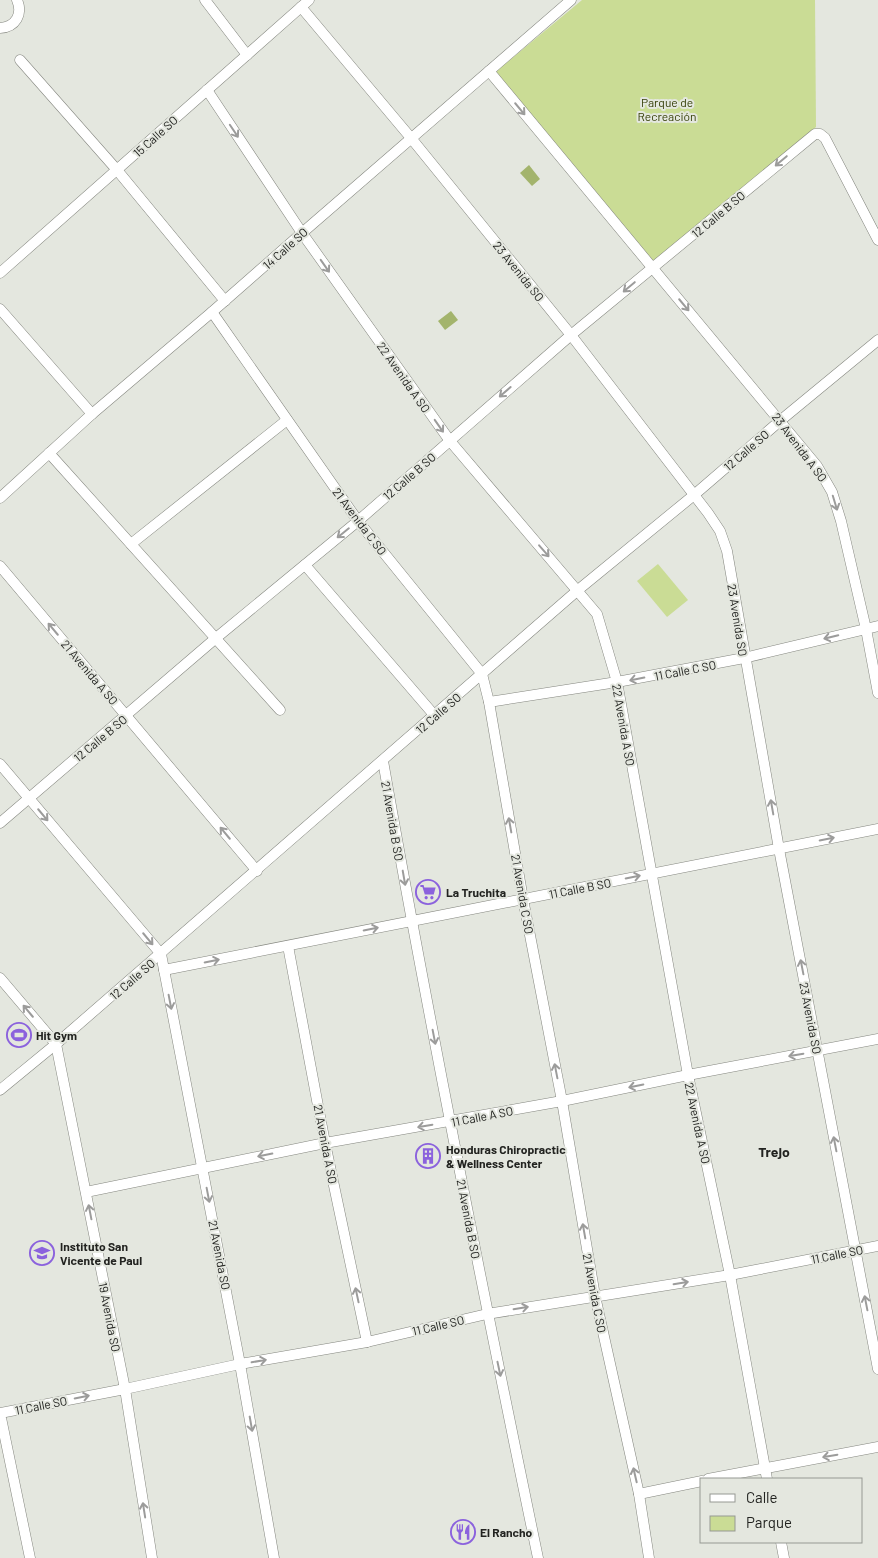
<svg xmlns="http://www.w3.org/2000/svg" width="878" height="1558" viewBox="0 0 878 1558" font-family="Barlow,sans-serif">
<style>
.green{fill:#cadc95}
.water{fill:#a3b46c}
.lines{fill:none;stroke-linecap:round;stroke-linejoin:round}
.street-casing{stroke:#84867f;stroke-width:11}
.street{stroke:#fff;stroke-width:10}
.oneway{stroke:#9c9c9b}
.labels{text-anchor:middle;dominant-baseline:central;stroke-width:4;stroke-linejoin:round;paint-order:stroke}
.park-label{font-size:12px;fill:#333d05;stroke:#e4e7df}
.street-label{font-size:12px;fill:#222320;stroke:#e4e7df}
.poi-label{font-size:12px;font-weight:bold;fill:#222320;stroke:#e4e7df;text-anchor:start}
.neighbourhood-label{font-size:14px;font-weight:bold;fill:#222320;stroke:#e4e7df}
</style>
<rect width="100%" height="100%" fill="#e4e7df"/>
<g class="green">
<path d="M582 0H815L816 127 653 262 494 73Z"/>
<path d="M658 564 688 600 667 617 637 581Z"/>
</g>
<g class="water">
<path d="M529 165 540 179 532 186 520 173Z"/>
<path d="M451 311 458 320 445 330 438 321Z"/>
</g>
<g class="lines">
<defs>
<g id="street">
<path d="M205 0 247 55"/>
<path d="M301 7 411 138 571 335 708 513 720 531 727 551 779 849 878 1369"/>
<path d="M0 28C16 27 23 14 17 0"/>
<path d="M20 60 117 170 225 301"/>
<path d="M489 71 817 466 832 492 841 521 866 629 878 693"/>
<path d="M207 90 302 233 450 441 597 614 617 682 688 1075 730 1275 767 1479"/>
<path d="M0 273 309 0"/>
<path d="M0 309 92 414"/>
<path d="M212 312 358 521 482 674 489 702 523 899 562 1101 595 1296 639 1494 649 1558"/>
<path d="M49 453 280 710"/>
<path d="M0 498 92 414 212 312 302 233 571 0"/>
<path d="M131 544 287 420"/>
<path d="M305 565 435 716"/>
<path d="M0 566 257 871"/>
<path d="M489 702 617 682 744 658 878 626"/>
<path d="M383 761C430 1027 483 1293 538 1558"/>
<path d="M0 764 161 954 240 1364 274 1558"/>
<path d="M0 823 216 638 358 521 571 335 815 134H820L825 138 878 240"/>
<path d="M288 946 325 1143 367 1342"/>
<path d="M164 970 878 829"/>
<path d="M0 978 56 1044 125 1389 152 1558"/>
<path d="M0 1090 56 1044 578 590 694 495 781 420 878 340"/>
<path d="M86 1192 325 1143 562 1101 688 1075 878 1039"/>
<path d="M708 1479 878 1447"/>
<path d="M639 1494 702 1481"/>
<path d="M781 1542 784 1558"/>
<path d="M30 1558 0 1413 125 1389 240 1364 367 1342 487 1314 730 1275 878 1246"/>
</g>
</defs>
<use href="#street" class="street-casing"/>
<use href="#street" class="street"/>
</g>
<defs><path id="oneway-shaft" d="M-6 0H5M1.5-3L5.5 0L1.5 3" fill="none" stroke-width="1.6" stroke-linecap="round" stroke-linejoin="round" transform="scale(1.25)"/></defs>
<g class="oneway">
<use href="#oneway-shaft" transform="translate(520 109) rotate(50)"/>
<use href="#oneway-shaft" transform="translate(234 131) rotate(56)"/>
<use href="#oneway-shaft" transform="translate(781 161) rotate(140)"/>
<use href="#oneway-shaft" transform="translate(325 266) rotate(55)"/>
<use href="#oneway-shaft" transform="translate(629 287) rotate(140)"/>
<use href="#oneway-shaft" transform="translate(684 305) rotate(50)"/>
<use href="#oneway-shaft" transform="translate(505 392) rotate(139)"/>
<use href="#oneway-shaft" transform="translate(439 426) rotate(55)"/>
<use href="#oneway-shaft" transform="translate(835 503) rotate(73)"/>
<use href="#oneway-shaft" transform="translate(343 533) rotate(141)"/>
<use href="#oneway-shaft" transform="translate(544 551) rotate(49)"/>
<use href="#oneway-shaft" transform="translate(53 629) rotate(-130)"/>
<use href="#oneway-shaft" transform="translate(831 637) rotate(166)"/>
<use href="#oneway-shaft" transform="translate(637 679) rotate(169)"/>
<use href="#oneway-shaft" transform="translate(772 807) rotate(-100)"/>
<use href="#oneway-shaft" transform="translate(43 815) rotate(50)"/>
<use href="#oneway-shaft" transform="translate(510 825) rotate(-100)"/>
<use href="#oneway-shaft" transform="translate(225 833) rotate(-130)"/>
<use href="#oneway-shaft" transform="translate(827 839) rotate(-11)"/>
<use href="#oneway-shaft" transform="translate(633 877) rotate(-11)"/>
<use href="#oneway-shaft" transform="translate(404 878) rotate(80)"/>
<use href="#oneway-shaft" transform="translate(371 929) rotate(-11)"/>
<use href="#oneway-shaft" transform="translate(148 939) rotate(50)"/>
<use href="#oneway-shaft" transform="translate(212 961) rotate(-11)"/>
<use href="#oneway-shaft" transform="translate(802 967) rotate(-101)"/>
<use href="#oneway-shaft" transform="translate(170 1002) rotate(79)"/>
<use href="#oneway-shaft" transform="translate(28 1011) rotate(-130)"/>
<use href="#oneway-shaft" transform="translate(434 1037) rotate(79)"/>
<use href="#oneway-shaft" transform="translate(796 1055) rotate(170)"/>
<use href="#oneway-shaft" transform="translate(556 1071) rotate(-101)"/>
<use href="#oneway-shaft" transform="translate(636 1086) rotate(168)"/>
<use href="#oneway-shaft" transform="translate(425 1126) rotate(170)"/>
<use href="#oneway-shaft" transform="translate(835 1144) rotate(-101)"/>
<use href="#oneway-shaft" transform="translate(265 1155) rotate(169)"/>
<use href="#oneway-shaft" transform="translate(208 1195) rotate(79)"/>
<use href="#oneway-shaft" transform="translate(90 1212) rotate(-101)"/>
<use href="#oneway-shaft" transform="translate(584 1231) rotate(-100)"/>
<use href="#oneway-shaft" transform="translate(681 1283) rotate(-9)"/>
<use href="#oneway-shaft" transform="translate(357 1295) rotate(-102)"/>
<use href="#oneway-shaft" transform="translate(866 1303) rotate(-101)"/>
<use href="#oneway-shaft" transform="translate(521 1308) rotate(-9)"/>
<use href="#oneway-shaft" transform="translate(259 1361) rotate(-10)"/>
<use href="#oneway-shaft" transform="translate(499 1369) rotate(78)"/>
<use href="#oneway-shaft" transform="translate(82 1397) rotate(-11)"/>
<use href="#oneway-shaft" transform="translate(251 1424) rotate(80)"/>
<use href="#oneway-shaft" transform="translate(830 1456) rotate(170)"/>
<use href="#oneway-shaft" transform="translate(635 1475) rotate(-103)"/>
<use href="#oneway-shaft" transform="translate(144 1510) rotate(-99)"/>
</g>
<defs>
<symbol id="supermarket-ring" viewBox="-11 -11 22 22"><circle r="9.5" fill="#e4e7df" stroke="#8b62dd" stroke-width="1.5"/><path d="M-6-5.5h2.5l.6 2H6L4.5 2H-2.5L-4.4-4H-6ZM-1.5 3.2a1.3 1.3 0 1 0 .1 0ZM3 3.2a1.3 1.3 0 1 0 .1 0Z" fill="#8b62dd"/></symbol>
<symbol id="stadium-ring" viewBox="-11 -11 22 22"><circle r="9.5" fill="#e4e7df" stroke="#8b62dd" stroke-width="1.5"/><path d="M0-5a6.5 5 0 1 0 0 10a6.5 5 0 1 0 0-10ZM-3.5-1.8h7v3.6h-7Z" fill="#8b62dd"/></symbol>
<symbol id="building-ring" viewBox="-11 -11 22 22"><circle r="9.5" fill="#e4e7df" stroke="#8b62dd" stroke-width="1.5"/><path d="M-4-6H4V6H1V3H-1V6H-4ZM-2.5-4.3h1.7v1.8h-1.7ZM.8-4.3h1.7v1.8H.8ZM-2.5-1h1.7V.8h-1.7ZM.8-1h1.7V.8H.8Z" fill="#8b62dd"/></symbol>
<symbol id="school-ring" viewBox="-11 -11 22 22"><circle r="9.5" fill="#e4e7df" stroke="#8b62dd" stroke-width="1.5"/><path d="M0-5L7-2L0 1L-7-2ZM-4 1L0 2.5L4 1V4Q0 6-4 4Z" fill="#8b62dd"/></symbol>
<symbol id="restaurant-ring" viewBox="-11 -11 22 22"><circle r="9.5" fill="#e4e7df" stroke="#8b62dd" stroke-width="1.5"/><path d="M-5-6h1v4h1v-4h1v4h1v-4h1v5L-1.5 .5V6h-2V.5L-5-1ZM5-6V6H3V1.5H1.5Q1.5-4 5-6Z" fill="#8b62dd"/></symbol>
</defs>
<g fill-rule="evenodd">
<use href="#supermarket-ring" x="414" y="878" width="28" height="28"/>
<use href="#stadium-ring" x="5" y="1021" width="28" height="28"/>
<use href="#building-ring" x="414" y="1142" width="28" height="28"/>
<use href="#school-ring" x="28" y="1239" width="28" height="28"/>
<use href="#restaurant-ring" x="449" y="1518" width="28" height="28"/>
</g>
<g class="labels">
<g class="park-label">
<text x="667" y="102">Parque de<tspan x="667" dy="14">Recreación</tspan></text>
</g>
<g class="street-label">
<text transform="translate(155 136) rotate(-42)">15 Calle SO</text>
<text transform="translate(718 214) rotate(-40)">12 Calle B SO</text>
<text transform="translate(285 248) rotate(-42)">14 Calle SO</text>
<text transform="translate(519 271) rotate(51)">23 Avenida SO</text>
<text transform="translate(404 377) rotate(55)">22 Avenida A SO</text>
<text transform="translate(800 447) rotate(53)">23 Avenida A SO</text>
<text transform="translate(746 450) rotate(-41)">12 Calle SO</text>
<text transform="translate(409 476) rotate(-41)">12 Calle B SO</text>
<text transform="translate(360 521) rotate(53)">21 Avenida C SO</text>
<text transform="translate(738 620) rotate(81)">23 Avenida SO</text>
<text transform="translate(685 670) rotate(-11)">11 Calle C SO</text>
<text transform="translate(90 672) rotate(50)">21 Avenida A SO</text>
<text transform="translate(438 713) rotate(-41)">12 Calle SO</text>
<text transform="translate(624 725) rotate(80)">22 Avenida A SO</text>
<text transform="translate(100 738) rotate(-40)">12 Calle B SO</text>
<text transform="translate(393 821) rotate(80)">21 Avenida B SO</text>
<text transform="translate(580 888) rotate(-11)">11 Calle B SO</text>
<text transform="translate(523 894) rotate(80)">21 Avenida C SO</text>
<text transform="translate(132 979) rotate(-41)">12 Calle SO</text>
<text transform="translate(811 1018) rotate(79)">23 Avenida SO</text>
<text transform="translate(482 1116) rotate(-11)">11 Calle A SO</text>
<text transform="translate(698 1123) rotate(78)">22 Avenida A SO</text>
<text transform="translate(326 1144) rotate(79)">21 Avenida A SO</text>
<text transform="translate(469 1219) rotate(79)">21 Avenida B SO</text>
<text transform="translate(837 1254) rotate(-11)">11 Calle SO</text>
<text transform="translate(220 1255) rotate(79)">21 Avenida SO</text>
<text transform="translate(595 1293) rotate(79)">21 Avenida C SO</text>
<text transform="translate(110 1317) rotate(79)">19 Avenida SO</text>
<text transform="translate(438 1325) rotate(-13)">11 Calle SO</text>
<text transform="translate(41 1405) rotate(-11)">11 Calle SO</text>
</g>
<g class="poi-label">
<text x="446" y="892">La Truchita</text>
<text x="36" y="1035">Hit Gym</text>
<text x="446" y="1149">Honduras Chiropractic<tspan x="446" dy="14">&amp; Wellness Center</tspan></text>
<text x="60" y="1246">Instituto San<tspan x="60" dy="14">Vicente de Paul</tspan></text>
<text x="480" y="1532">El Rancho</text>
</g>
<g class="neighbourhood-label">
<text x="774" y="1151">Trejo</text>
</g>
</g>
<rect x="700" y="1478" width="162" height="65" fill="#e4e7df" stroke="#969993"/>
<rect x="710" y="1494" width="25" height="8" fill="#ffffff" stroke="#969993"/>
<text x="746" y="1503" font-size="15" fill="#222320">Calle</text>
<rect x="710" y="1516" width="25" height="15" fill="#cadc95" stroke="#969993"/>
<text x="746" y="1528" font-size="15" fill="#222320">Parque</text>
</svg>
